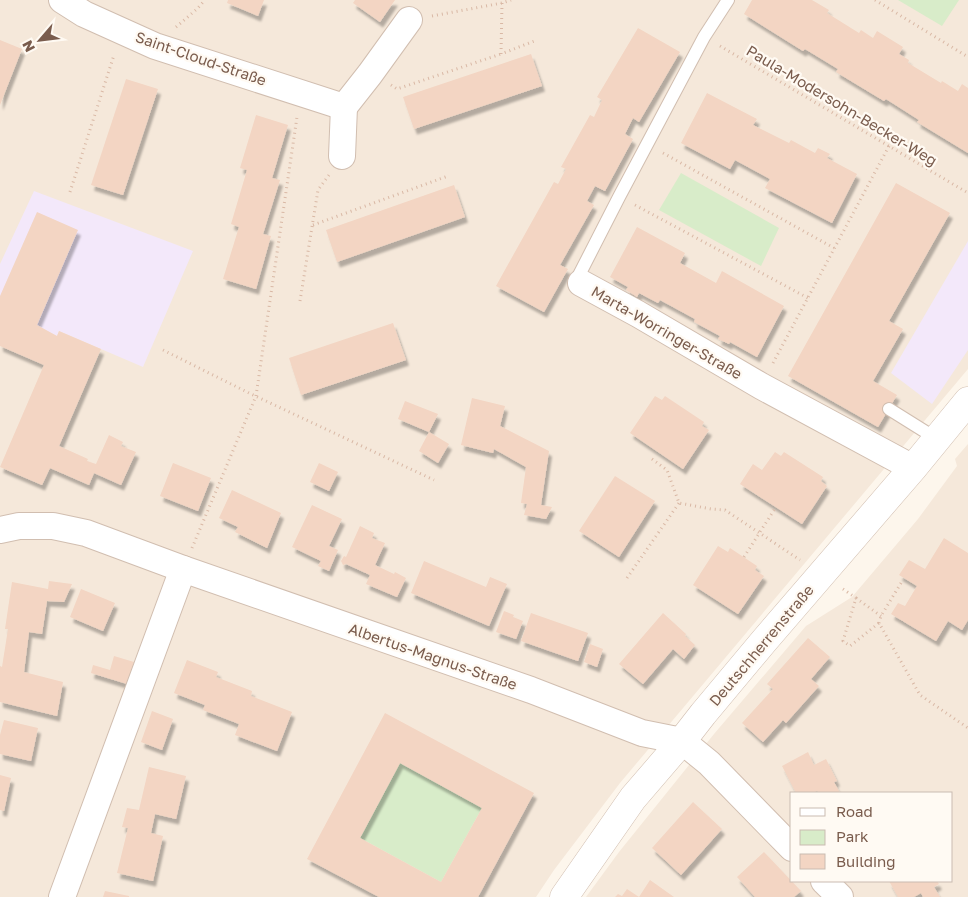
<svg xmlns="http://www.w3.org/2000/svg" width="968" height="897" viewBox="0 0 968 897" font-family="'Golos Text',sans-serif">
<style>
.residential{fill:#f5e8da;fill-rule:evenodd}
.education{fill:#f3e8fa}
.green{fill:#d8ecc9}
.building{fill:#f3d5c3;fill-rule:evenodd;filter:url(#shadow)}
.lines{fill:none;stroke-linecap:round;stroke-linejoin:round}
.service-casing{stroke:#d1beb0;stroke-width:14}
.minor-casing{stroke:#d1beb0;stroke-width:28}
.tertiary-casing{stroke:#d1beb0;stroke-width:29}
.path{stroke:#d9b8a5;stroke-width:3;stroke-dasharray:1 4;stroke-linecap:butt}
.service{stroke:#fff;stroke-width:12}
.minor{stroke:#fff;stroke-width:26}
.tertiary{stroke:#fff;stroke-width:28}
.labels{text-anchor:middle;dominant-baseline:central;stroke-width:4.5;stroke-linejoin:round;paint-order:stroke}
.street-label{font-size:15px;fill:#7a5c4d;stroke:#fffaf3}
</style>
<defs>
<filter id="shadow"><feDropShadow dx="3" dy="5.5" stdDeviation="1" flood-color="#0004"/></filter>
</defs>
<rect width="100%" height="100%" fill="#fdf6ec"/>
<g class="residential">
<path d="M0 0H968V369L620 783 554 870 536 897H0Z"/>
<path d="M968 444V897H586L619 852 714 734 806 626 852 597 918 519 957 466 955 459ZM792 793H952V881H792Z"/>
</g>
<g class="education">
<path d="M34 191 193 251 143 367 59 331 57 336 0 309V264Z"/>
<path d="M968 241V350L932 404 891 373Z"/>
</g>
<g class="green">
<path d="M898 0H959L942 26Z"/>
<path d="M681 173 779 228 761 266 659 210Z"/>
<path d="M400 763 482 808 441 882 360 838Z"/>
</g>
<g class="building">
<path d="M228 0H264L258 16 227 3Z"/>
<path d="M355 0H395L380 22 353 3Z"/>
<path d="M752 0H812L829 10 827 13 859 33 861 30 873 38 877 31 903 47 899 54 909 60 908 63 941 83 942 81 958 91 962 84 968 88V153L917 122 919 120 886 99 884 101 836 72 838 69 805 49 803 51 744 14Z"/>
<path d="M638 28 680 52 639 122 633 118 625 134 633 139 605 191 595 186 587 201 594 205 560 265 568 269 544 312 496 286 554 182 558 184 566 169 561 167 590 115 594 117 602 100 597 97Z"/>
<path d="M0 40 22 49 0 105Z"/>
<path d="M531 54 542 86 414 129 403 97Z"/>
<path d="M126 79 158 89 123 195 91 185Z"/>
<path d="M707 93 757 119 753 125 789 143 791 140 815 153 818 148 830 154 827 158 857 174 832 223 765 188 770 179 735 160 730 169 681 143Z"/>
<path d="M256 115 288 125 272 178 280 180 263 234 271 236 256 289 223 279 239 227 231 224 247 170 240 168Z"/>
<path d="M896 183 950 213 889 321 903 329 873 381 897 395 878 427 788 376Z"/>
<path d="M454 185 465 217 337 262 326 230Z"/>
<path d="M37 212 78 230 37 325 57 336 59 331 101 349 59 446 88 459 87 461 96 464 109 435 123 442 121 446 136 452 121 485 94 473 89 485 50 468 42 485 0 467 44 365 0 346V296Z"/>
<path d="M637 227 685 253 680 263 716 283 722 271 784 306 757 357 730 342 729 344 718 339 720 336 694 322 695 319 660 300 658 303 639 293 637 297 626 290 628 287 610 277Z"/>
<path d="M393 323 406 360 301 395 289 358Z"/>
<path d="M655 396 662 400 665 396 704 422 702 426 709 430 683 469 630 433Z"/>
<path d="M472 398 505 406 500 426 549 451 541 505 552 507 546 519 524 515 527 504 521 503 526 467 494 449 493 453 461 445Z"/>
<path d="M405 401 438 414 429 432 398 419Z"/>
<path d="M429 432 449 444 438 463 419 451Z"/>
<path d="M775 452 781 456 784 452 823 477 821 481 827 486 802 524 740 484 753 464 762 470Z"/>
<path d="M173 463 211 478 198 511 160 496Z"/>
<path d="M319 463 338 472 329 491 310 482Z"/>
<path d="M615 476 655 501 619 557 579 531Z"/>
<path d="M232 490 281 513 267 548 235 532 238 527 219 518Z"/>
<path d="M312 505 342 519 329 546 338 550 329 571 318 566 321 561 292 547Z"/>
<path d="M360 526 374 533 372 538 385 543 375 565 394 574 395 572 406 578 397 597 366 584 370 575 346 564 343 565 341 561 344 556 346 557Z"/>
<path d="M944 538 968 553V620L962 630 948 621 936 641 891 614 898 603 905 606 917 586 899 575 909 560 925 569Z"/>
<path d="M718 546 728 552 730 548 757 566 755 570 764 576 738 614 693 585Z"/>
<path d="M424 561 486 587 490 577 507 584 489 626 411 593Z"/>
<path d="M49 581 72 584 64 602 47 601 42 634 29 632 24 672 63 682 57 716 0 702V666L2 667 8 629H5L12 582 48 589Z"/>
<path d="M81 589 115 603 103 631 70 617Z"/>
<path d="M504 611 514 615 513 617 523 621 516 639 496 632Z"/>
<path d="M531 613 588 633 578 661 521 641Z"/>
<path d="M663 613 686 634 685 636 695 645 684 659 673 649 643 684 619 664Z"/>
<path d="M808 638 830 657 811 679 819 686 786 723 783 720 763 742 742 723 773 689 767 684Z"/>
<path d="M590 644 603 649 597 667 584 662Z"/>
<path d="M114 656 134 662 127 684 91 673 93 665 110 670Z"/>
<path d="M187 660 218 672 216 677 252 691 251 696 292 712 277 751 235 735 239 724 203 710 205 705 174 693Z"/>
<path d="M152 711 173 719 162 750 141 742Z"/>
<path d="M385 713 534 793 478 897H379L307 859ZM400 763 482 808 441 882 360 838Z"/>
<path d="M4 720 38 728 31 761 0 754V735Z"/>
<path d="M808 752 814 765 826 759 837 781 834 782 840 793H819L817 791 813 793H796L782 766Z"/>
<path d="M149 767 186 776 176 819 155 814 151 833 163 836 153 881 117 873 128 828 122 827 127 808 139 810Z"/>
<path d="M0 775 11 778 4 811 0 810Z"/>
<path d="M693 802 722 829 681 875 652 848Z"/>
<path d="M764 852 801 891 794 897H755L737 877Z"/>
<path d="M650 880 674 897H615L618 894 622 896 627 889 639 897Z"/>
<path d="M889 881H937L939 884 934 887 940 897H923L921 893 914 897H898Z"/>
<path d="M105 891 129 896V897H103Z"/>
</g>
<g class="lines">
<defs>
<g id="service">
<path d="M581 283 576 281 619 197 704 37 728 0"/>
<path d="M889 409 937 439"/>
</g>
<g id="minor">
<path d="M62 0 84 14 155 46 344 107 370 74 409 20"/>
<path d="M342 156 344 107"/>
<path d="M581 283 638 314 761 386 913 468"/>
<path d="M0 530 19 526H53L86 533 183 569 531 690 642 733 682 741 709 763 792 848"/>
<path d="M824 881 840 897"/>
<path d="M62 897 183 569"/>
</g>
<path id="tertiary" d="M564 897 633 798 682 741 703 714 764 641 913 468 968 401"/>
</defs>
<use href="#service" class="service-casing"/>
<use href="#minor" class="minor-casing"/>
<use href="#tertiary" class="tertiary-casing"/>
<g class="path">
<path d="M875 0 968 57"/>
<path d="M502 3 501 54 537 40"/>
<path d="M432 16 502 3 511 0"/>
<path d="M176 27 197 9 205 0"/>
<path d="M720 46 968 193"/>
<path d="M391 85 397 89 501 54"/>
<path d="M663 153 834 248"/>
<path d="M70 192 114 55"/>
<path d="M635 205 808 298"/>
<path d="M313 225 448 176"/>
<path d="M300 301 318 190 329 175"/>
<path d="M163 350 251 394 434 480"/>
<path d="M773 363 889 146"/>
<path d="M652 459 667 470 679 503 711 509 725 510 800 560"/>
<path d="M192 548 256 396 297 117"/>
<path d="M744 557 776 507"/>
<path d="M627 578 679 503"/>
<path d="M901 583 881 616 879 623 920 695 968 728"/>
<path d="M843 589 856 598 843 641 850 646 879 623"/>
<path d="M856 598 881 616"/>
</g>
<use href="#service" class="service"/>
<use href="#minor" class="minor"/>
<use href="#tertiary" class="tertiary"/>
</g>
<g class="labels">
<g class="street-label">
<text transform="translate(201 58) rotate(19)">Saint-Cloud-Straße</text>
<text transform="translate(842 105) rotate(31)">Paula-Modersohn-Becker-Weg</text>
<text transform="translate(667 332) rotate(30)">Marta-Worringer-Straße</text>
<text transform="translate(761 645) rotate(-50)">Deutschherrenstraße</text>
<text transform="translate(433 656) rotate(19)">Albertus-Magnus-Straße</text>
</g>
</g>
<rect x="790" y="792" width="162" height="90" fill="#fffaf3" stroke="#cabbb1"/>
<rect x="800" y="808" width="25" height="8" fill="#ffffff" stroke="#cabbb1"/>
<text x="836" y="817" font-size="15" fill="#7a5c4d">Road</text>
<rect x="800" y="830" width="25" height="15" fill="#d8ecc9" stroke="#cabbb1"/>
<text x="836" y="842" font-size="15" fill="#7a5c4d">Park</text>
<rect x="800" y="854" width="25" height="15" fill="#f3d5c3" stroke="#cabbb1"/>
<text x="836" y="867" font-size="15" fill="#7a5c4d">Building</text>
<g transform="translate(40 40) rotate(242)" stroke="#fffaf3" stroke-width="4" paint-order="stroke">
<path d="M0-4L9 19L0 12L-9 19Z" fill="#7a5c4d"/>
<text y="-8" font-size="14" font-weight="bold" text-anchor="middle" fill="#7a5c4d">N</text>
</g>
</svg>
